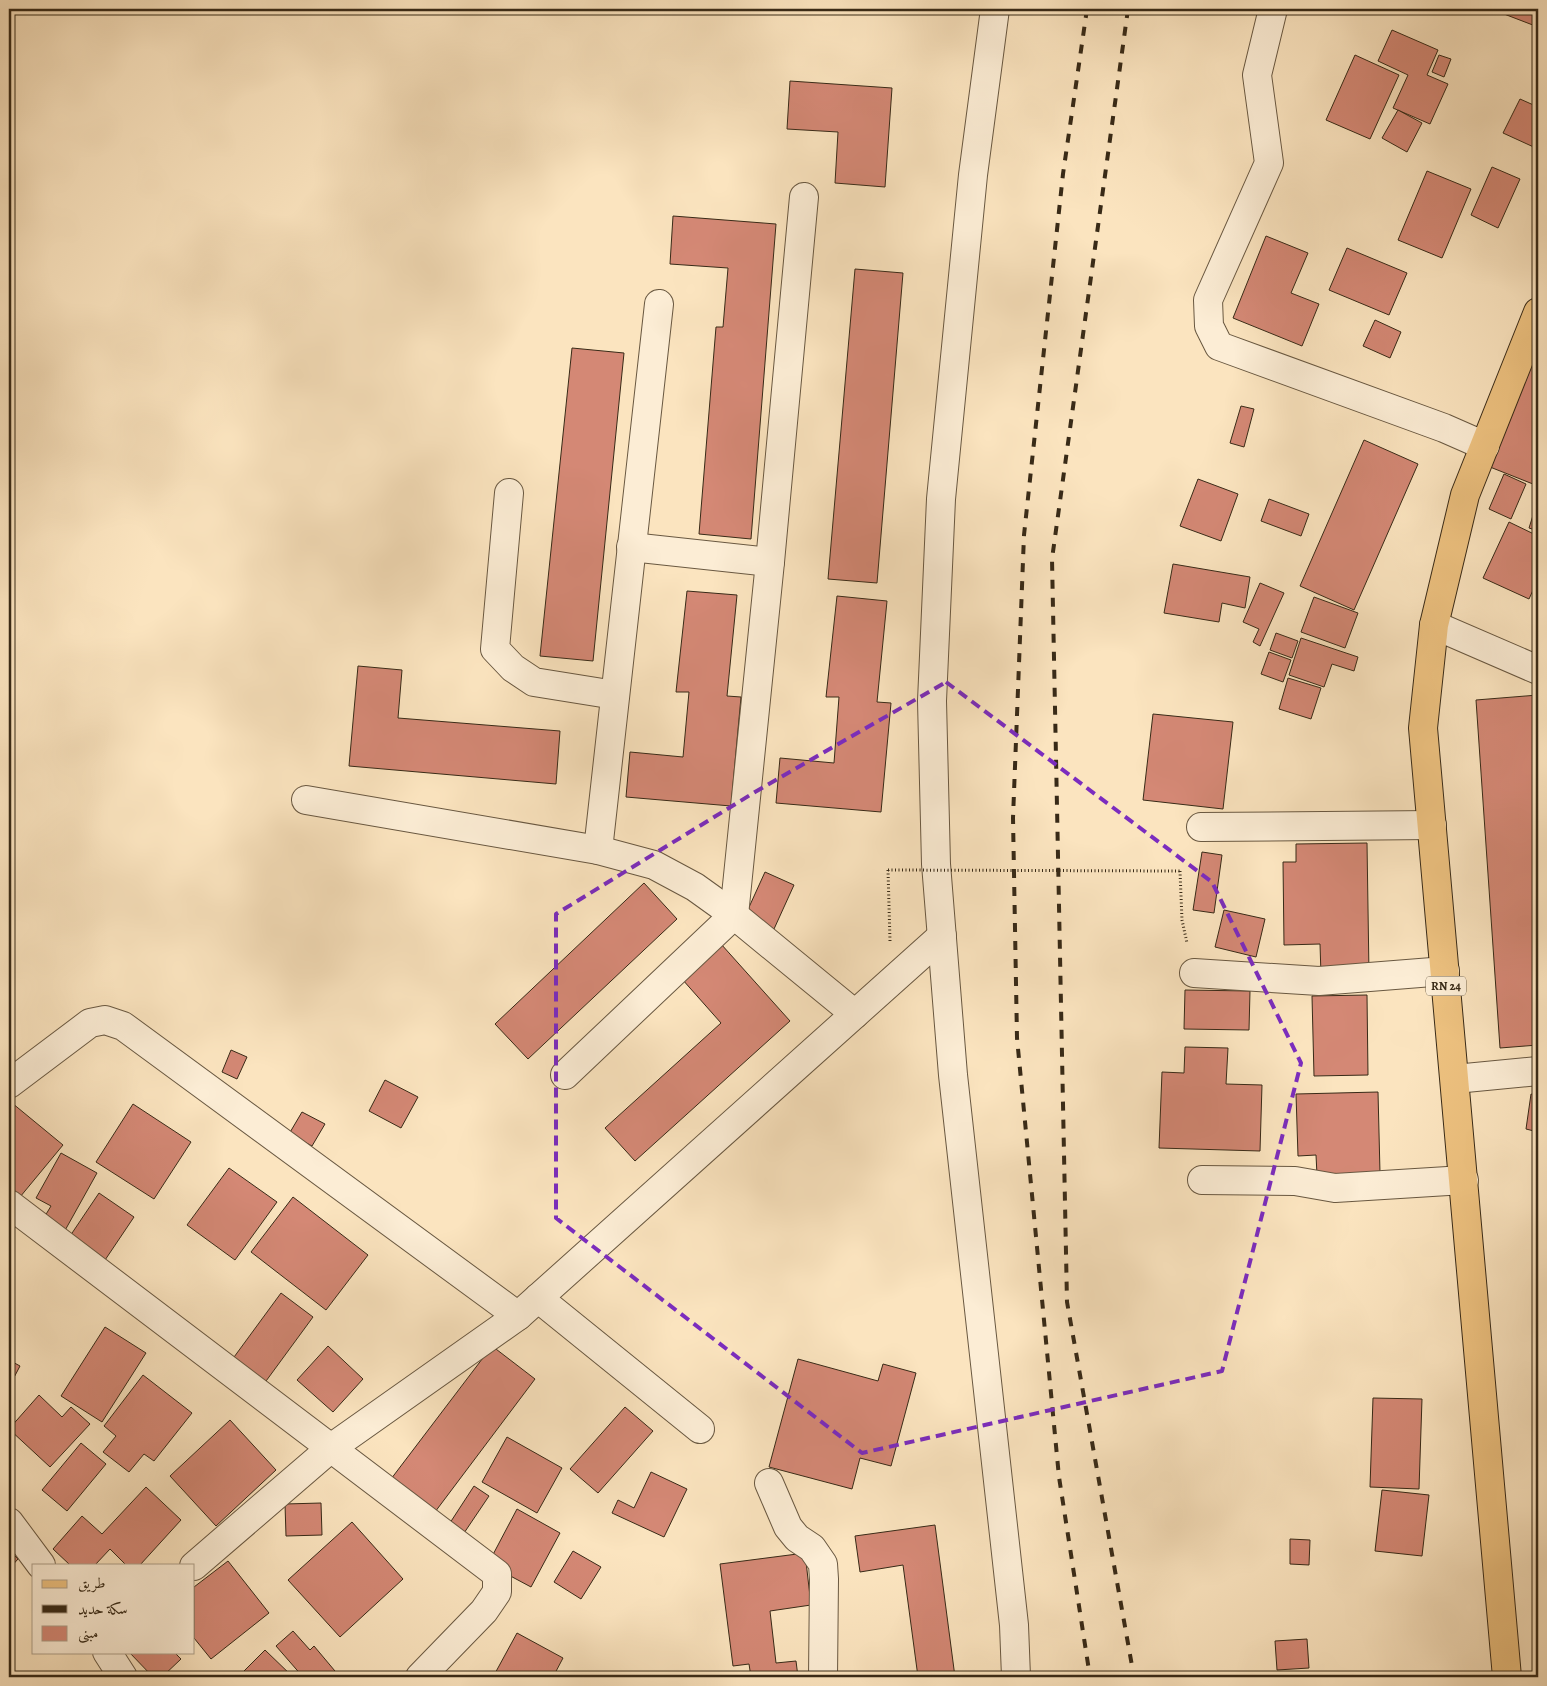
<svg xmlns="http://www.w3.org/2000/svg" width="1547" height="1686" viewBox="0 0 1547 1686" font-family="Alegreya,Amiri,serif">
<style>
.building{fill:#d48875;stroke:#382a17}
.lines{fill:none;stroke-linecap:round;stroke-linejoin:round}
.minor-casing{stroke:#695841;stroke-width:30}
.major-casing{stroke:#382a17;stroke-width:30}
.path{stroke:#382a17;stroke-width:3;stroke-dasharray:1 2.5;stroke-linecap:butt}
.minor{stroke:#fcedd5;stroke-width:28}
.major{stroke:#eec280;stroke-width:28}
.rail{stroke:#382a17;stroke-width:4;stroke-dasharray:9 9;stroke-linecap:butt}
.path-bridge{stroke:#382a17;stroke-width:3;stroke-dasharray:1 2.5;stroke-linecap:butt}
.marked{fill:none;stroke:#7b2cbf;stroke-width:4;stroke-dasharray:10 6;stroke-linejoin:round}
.labels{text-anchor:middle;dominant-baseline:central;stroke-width:4;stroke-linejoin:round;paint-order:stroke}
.shield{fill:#fcedd5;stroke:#736450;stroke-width:1}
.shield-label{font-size:12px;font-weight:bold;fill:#382a17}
</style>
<rect width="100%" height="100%" fill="#fbe4bf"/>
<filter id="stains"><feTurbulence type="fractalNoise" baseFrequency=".004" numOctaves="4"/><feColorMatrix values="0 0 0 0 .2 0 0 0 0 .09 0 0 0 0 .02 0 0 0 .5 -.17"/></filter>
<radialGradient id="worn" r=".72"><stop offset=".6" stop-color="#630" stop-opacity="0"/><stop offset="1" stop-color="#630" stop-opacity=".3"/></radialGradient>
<g class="building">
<path d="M1491 9H1538V27Z"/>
<path d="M1392 30 1438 50 1427 75 1448 84 1430 124 1393 108 1408 75 1378 61Z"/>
<path d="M1355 55 1399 75 1370 139 1326 120Z"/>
<path d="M1439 55 1451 59 1444 77 1432 72Z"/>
<path d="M790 81 892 88 885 187 835 183 838 132 787 129Z"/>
<path d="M1520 99 1538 107V149L1503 133Z"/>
<path d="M1398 110 1422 123 1407 152 1382 138Z"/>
<path d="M1492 167 1520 179 1498 228 1471 215Z"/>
<path d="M1427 171 1471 189 1442 258 1398 240Z"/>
<path d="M673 216 776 224 751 539 699 534 716 327H723L728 268 670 264Z"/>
<path d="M1266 236 1308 253 1291 293 1319 304 1302 346 1233 318Z"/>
<path d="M1347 248 1407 273 1389 315 1329 290Z"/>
<path d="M855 269 903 273 877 583 828 579Z"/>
<path d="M1375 320 1401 332 1390 358 1363 346Z"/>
<path d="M572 348 624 353 593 661 540 656Z"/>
<path d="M1538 348V486L1490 467Z"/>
<path d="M1241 406 1254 409 1244 447 1230 443Z"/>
<path d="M1364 440 1418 464 1354 610 1300 586Z"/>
<path d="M1504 474 1526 484 1511 519 1489 509Z"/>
<path d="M1198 479 1238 494 1221 541 1180 526Z"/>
<path d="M1269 499 1309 514 1301 536 1261 521Z"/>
<path d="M1535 509 1538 510V531L1529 528Z"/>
<path d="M1509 522 1538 536V579L1529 599 1483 578Z"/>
<path d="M1173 564 1250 577 1245 608 1222 603 1219 622 1164 613Z"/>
<path d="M1260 583 1284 593 1260 646 1253 642 1259 629 1243 622Z"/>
<path d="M687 591 737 595 727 696 741 697 731 806 626 797 630 752 683 757 689 692H676Z"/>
<path d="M837 596 887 601 877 702 891 703 881 812 776 803 780 758 834 763 839 697H826Z"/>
<path d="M1314 597 1358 613 1345 648 1301 632Z"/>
<path d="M1276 633 1298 641 1292 658 1270 650Z"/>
<path d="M1301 638 1358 657 1354 671 1332 664 1324 687 1289 675Z"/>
<path d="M1269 652 1291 660 1283 682 1261 674Z"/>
<path d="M358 666 402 670 398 718 560 731 556 784 349 766Z"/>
<path d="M1288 678 1321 688 1311 719 1279 709Z"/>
<path d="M1538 695V1045L1500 1048 1476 700Z"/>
<path d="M1153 714 1233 722 1223 809 1143 800Z"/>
<path d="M1367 843 1369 974 1321 975 1320 944 1284 945 1283 862H1296V844Z"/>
<path d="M1202 852 1222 855 1214 913 1193 910Z"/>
<path d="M765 872 794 885 774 929 745 916Z"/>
<path d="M644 883 677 919 528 1059 495 1024Z"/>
<path d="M1224 910 1265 919 1256 957 1215 947Z"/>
<path d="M721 944 790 1021 635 1161 605 1128 721 1023 682 979Z"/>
<path d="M1185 990 1250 991 1249 1030 1184 1029Z"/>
<path d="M1367 995 1368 1075 1314 1076 1312 996Z"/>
<path d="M1185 1047 1228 1048 1226 1084 1262 1085 1260 1151 1159 1148 1162 1072 1184 1073Z"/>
<path d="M231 1050 247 1057 237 1079 222 1072Z"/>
<path d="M385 1080 418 1097 401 1128 369 1111Z"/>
<path d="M1378 1092 1380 1173 1317 1175 1316 1155 1298 1156 1296 1094Z"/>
<path d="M1531 1094 1538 1096V1132L1526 1129Z"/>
<path d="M12 1103 63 1145 20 1197 9 1188V1106Z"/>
<path d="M133 1104 191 1142 154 1199 96 1162Z"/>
<path d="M302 1112 325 1124 312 1146 289 1134Z"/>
<path d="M61 1153 97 1173 63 1234 42 1221 51 1206 36 1198Z"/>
<path d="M229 1168 277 1202 235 1260 187 1225Z"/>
<path d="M99 1193 134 1217 101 1266 66 1242Z"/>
<path d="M293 1197 368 1255 326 1310 251 1252Z"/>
<path d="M281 1293 313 1317 258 1392 226 1368Z"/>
<path d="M105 1327 146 1353 102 1422 61 1396Z"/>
<path d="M328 1346 363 1379 333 1412 297 1380Z"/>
<path d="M492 1346 535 1379 435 1512 391 1479Z"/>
<path d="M798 1359 878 1381 883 1364 916 1373 891 1466 860 1458 852 1489 769 1467Z"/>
<path d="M9 1360 20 1366 9 1387Z"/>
<path d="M143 1375 192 1413 154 1461 144 1454 129 1472 103 1452 116 1436 104 1426Z"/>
<path d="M39 1395 62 1417 71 1407 90 1424 50 1467 9 1429Z"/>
<path d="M1373 1398 1422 1399 1419 1489 1370 1487Z"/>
<path d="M625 1407 653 1431 598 1493 570 1469Z"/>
<path d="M230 1420 276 1470 216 1526 170 1476Z"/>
<path d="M507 1437 562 1468 537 1513 482 1482Z"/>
<path d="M81 1443 106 1464 67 1511 42 1490Z"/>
<path d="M651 1472 687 1489 664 1537 612 1513 618 1500 634 1508Z"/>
<path d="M474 1486 489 1496 460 1539 446 1529Z"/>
<path d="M146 1487 181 1520 140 1565H126L110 1549 95 1565H70L53 1549 82 1516 102 1534Z"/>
<path d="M1382 1490 1429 1495 1422 1556 1375 1551Z"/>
<path d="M321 1503 322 1535 286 1536 285 1504Z"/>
<path d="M517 1509 560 1533 531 1587 488 1564Z"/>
<path d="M352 1522 403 1579 340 1637 288 1580Z"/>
<path d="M935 1525 955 1677H918L903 1565 860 1572 855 1536Z"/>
<path d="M1290 1539 1310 1540 1309 1565 1290 1564Z"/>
<path d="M9 1550 18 1559 9 1569Z"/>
<path d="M573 1551 601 1567 581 1599 554 1582Z"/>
<path d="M805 1553 811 1605 770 1611 776 1663 796 1661 798 1677H751L749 1664 733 1666 720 1564Z"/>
<path d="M228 1561 269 1613 211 1659 194 1638V1587Z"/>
<path d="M293 1631 310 1650 314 1646 340 1677H303L276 1646Z"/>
<path d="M517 1633 563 1658 553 1677H493Z"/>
<path d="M1307 1639 1309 1668 1277 1670 1275 1641Z"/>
<path d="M265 1650 293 1677H238Z"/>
<path d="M129 1652H174L181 1659 162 1677H153Z"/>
</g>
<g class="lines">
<defs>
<g id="minor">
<path d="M995 9 973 175 941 499 932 701 936 864 953 1075 1014 1625 1016 1677"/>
<path d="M1273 9 1257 75 1269 163 1208 300 1209 326 1219 346 1444 428 1485 446"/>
<path d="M509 493 495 649 513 668 534 682 615 695"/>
<path d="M631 547 770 562"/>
<path d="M1434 625 1538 670"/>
<path d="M306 800 598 850 654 865 695 887 734 915 855 1014"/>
<path d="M1201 827 1432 825"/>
<path d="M598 850 659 304"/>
<path d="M1194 973 1319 981 1445 971"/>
<path d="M565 1075 734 915 770 562 804 197"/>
<path d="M1455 1079 1538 1071"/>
<path d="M9 1084 90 1023 105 1020 123 1026 518 1316 942 936"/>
<path d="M1202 1180 1295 1181 1335 1188 1464 1180"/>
<path d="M9 1204 497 1574V1592L484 1611 420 1677"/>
<path d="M538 1298 700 1429"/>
<path d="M769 1483 788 1527 797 1538 812 1548 823 1564 824 1579 823 1677"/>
<path d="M9 1522 41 1565"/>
<path d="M194 1566 331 1448 518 1316"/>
<path d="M107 1652 123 1677"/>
</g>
<path id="major" d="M1507 1677 1423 728 1434 625 1465 495 1538 312"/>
</defs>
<use href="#minor" class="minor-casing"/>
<use href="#major" class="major-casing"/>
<g class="path">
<path d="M888 870 890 941"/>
<path d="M1180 871 1182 920 1187 943"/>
</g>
<use href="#minor" class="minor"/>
<use href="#major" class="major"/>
<g class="rail">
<path d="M1087 9 1063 174 1024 535 1013 818 1017 1038 1059 1477 1090 1677"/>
<path d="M1128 9 1052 559 1067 1302 1134 1677"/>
</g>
<path class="path-bridge" d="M888 870 1180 871"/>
</g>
<path class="marked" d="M946 682 1212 882 1301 1063 1222 1371 862 1453 556 1218V914L755 792Z"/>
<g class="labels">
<rect class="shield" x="1426" y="976.5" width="40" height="19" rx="4"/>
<g class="shield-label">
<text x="1446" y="986">RN 24</text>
</g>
</g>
<rect width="1547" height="1686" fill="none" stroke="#fbe4bf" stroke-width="30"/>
<rect x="10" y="10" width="1527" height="1666" fill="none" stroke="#382a17" stroke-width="2.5"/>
<rect x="15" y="15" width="1517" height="1656" fill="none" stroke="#382a17"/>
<rect x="32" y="1564" width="162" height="90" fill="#fcedd5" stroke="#ae9f89"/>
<rect x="42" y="1580" width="25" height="8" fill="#eec280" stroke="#ae9f89"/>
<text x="78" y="1588" font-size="15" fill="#382a17">طريق</text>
<rect x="42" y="1605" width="25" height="8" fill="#382a17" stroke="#ae9f89"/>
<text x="78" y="1614" font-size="15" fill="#382a17">سكة حديد</text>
<rect x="42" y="1626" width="25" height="15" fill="#d48875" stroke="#ae9f89"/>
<text x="78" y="1638" font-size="15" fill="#382a17">مبنى</text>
<rect width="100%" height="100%" filter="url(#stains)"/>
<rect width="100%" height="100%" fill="url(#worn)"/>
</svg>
